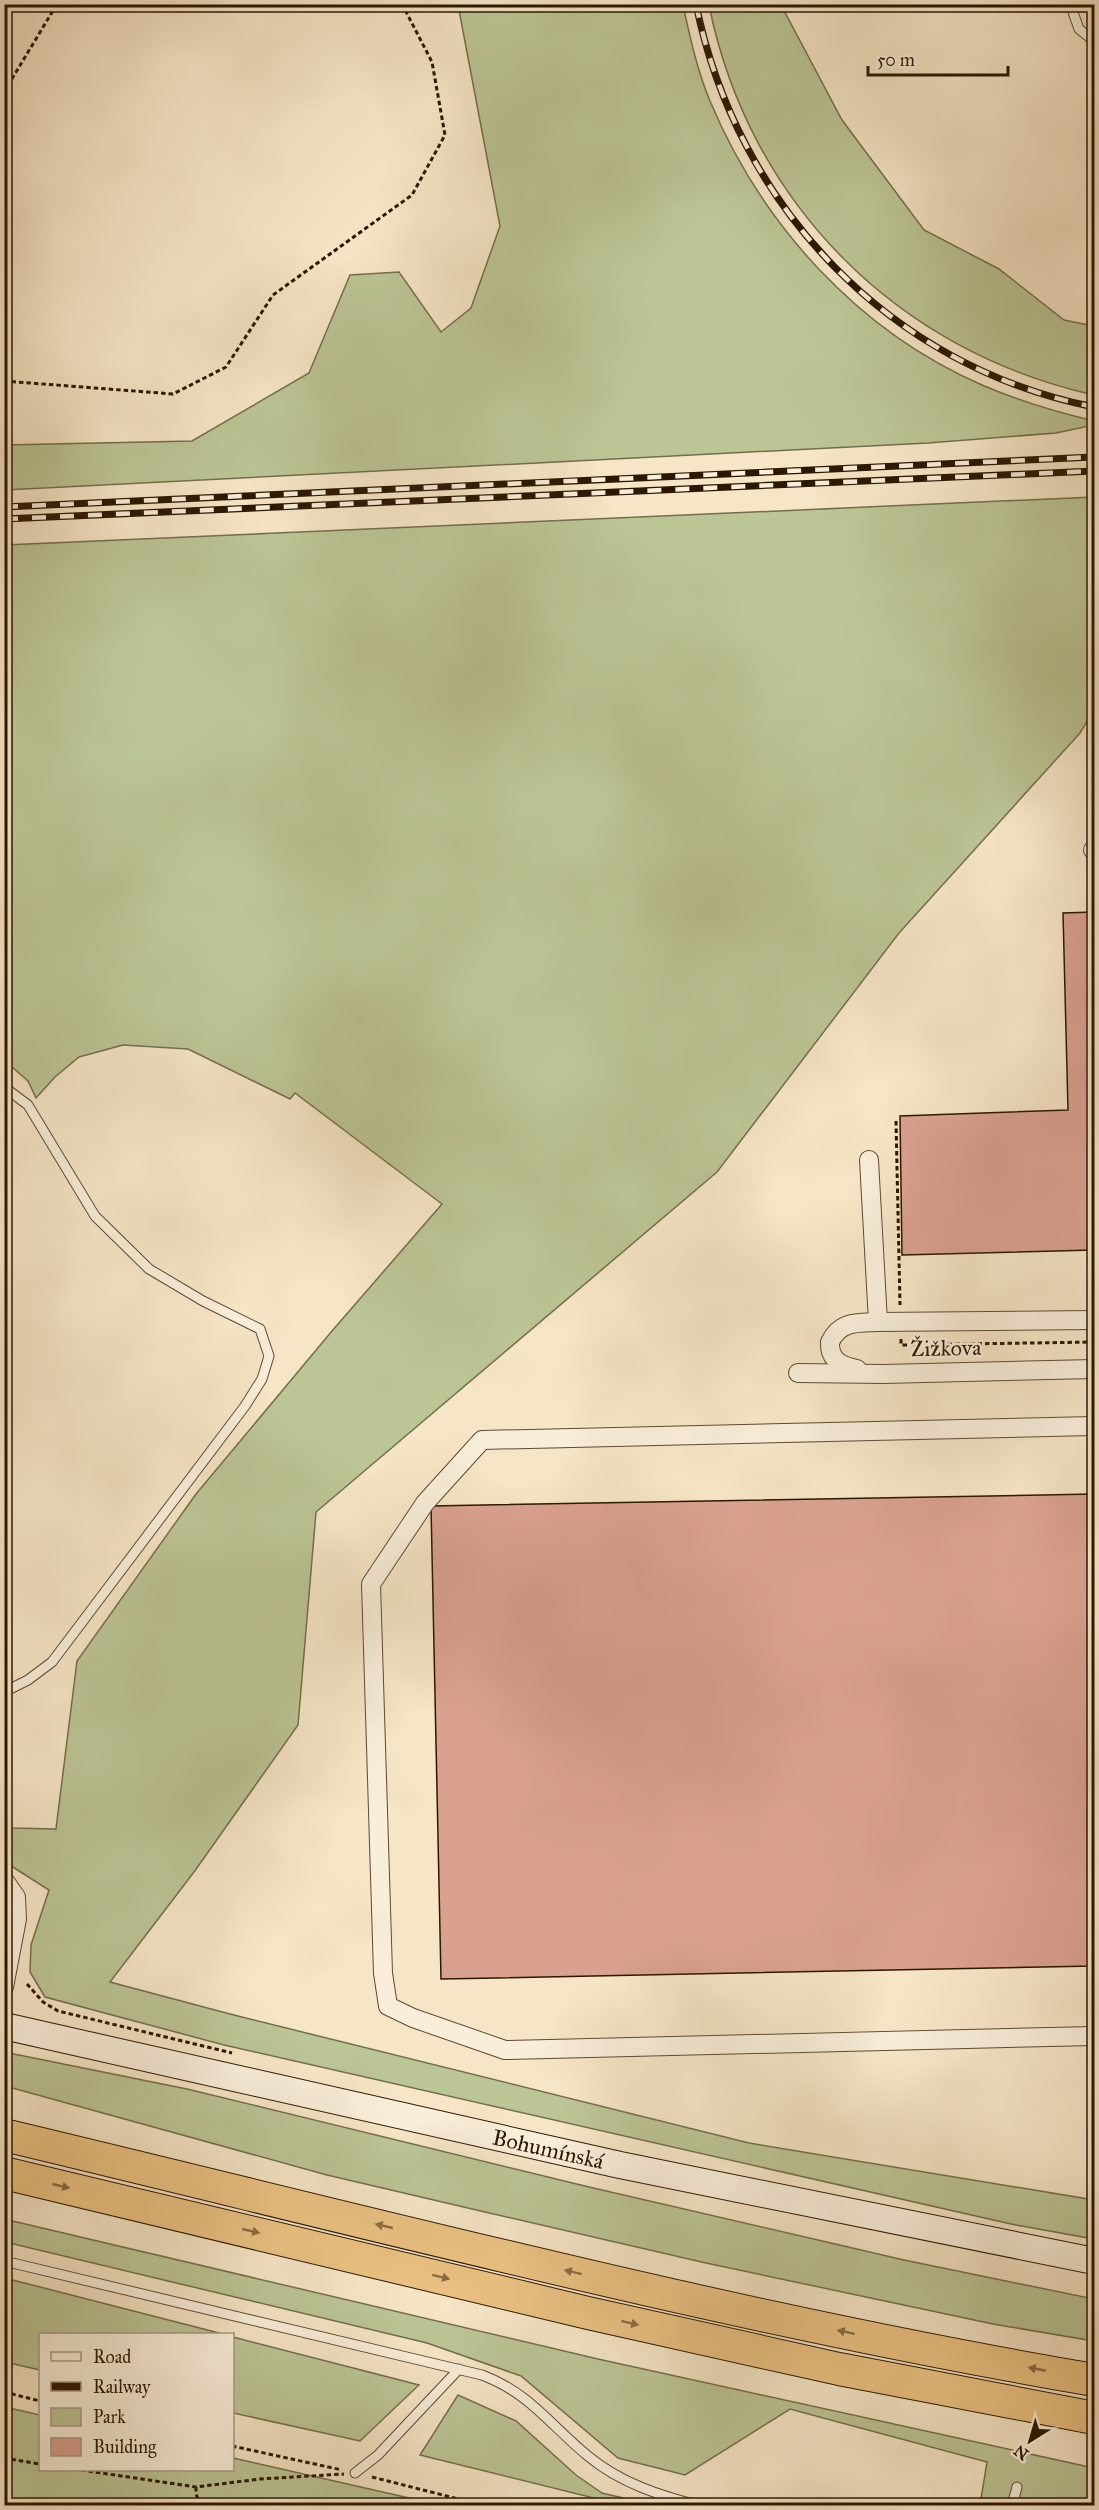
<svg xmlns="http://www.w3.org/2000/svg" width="1099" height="2510" viewBox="0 0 1099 2510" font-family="'IM FELL Great Primer',serif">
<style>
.green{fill:#bcc596;stroke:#746e4c;stroke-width:1.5}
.building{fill:#daa190;stroke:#2b1702;stroke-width:1.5}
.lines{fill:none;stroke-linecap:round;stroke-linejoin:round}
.lane-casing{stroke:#5e4a33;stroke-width:11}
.street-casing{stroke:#5e4a33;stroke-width:20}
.secondary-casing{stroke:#2b1702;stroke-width:28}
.highway-casing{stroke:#2b1702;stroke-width:34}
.path{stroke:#2b1702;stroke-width:3;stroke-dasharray:4.5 3;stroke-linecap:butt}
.lane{stroke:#f9eeda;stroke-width:9}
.street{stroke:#f9eeda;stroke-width:18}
.secondary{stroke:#f9eeda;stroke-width:26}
.highway{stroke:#ebc283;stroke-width:32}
.rail-casing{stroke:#2b1702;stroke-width:7}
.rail{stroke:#f9eeda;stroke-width:4.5;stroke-dasharray:14;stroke-linecap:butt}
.oneway{fill:#8b6c42}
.labels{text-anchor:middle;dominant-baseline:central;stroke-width:5;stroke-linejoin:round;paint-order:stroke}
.street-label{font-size:22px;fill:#2b1702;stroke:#f9eeda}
</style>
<rect width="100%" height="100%" fill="#f6e5c6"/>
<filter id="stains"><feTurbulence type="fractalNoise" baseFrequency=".00333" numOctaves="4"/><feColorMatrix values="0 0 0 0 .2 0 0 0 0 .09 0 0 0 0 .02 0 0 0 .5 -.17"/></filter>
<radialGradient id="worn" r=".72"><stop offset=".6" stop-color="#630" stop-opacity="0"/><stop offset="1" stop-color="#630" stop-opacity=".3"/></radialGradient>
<g class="green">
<path d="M458 5H683C690 37 697 70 710 101 762 225 858 331 982 385 1019 401 1056 412 1094 421V425L1056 433 928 443 5 490V445L192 441 309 373 350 275 399 272 441 332 471 308 500 226Z"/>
<path d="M709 5H781L842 120 924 230 999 269 1064 320 1094 326V395C897 351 749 203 709 5Z"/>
<path d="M1094 497V710L1080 733 899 933 717 1172 316 1512 298 1725 194 1872 110 1982 230 2014 749 2143 1094 2200V2239L1011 2224 224 2045 45 1997 30 1972 31 1945 49 1890 5 1862V1791L10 1796 11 1828 56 1829 77 1661 196 1494 332 1331 442 1204 295 1093 290 1099 188 1049 123 1045 79 1057 55 1077 36 1098 28 1081 5 1061V545Z"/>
<path d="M4 2052 187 2089 589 2187 904 2260 1094 2299V2341L993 2324 706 2263 485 2212 327 2175 5 2086Z"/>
<path d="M4 2219 598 2359 1094 2468V2505H980L987 2462 790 2409 685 2475 618 2458 521 2376 427 2343 5 2242Z"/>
<path d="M4 2278H5L223 2334H40V2370L5 2362Z"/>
<path d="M232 2337H233L419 2385 360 2441 233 2413Z"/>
<path d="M458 2395 516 2421 576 2475 602 2493 653 2505H622L420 2455Z"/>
<path d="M5 2407 40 2415V2470H232L233 2458 440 2505H5Z"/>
</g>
<g class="building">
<path d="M1094 912V1250L902 1255 900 1116 1068 1110 1063 913Z"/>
<path d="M1094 1494V1966L441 1979 431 1506Z"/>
</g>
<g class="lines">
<defs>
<g id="lane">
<path d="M1070 4 1079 29 1094 41"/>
<path d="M4 1087 28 1105 95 1216 149 1269 203 1301 260 1329 269 1356 262 1379 245 1406 52 1662 28 1680 4 1692"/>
<path d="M4 2261 482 2375C530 2393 550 2425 588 2456 620 2483 661 2496 701 2506"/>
<path d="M355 2473 378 2455 459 2369"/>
<path d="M1012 2506 1017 2487"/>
</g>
<g id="street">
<path d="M1093 850H1094"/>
<path d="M869 1160 878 1322 1094 1320"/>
<path d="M857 1369C841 1366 829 1360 830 1342 840 1321 856 1323 878 1322"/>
<path d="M798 1373 883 1374 1094 1369"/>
<path d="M1094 1426 482 1440 425 1503 371 1584 383 1973 388 2006 413 2018 505 2050 1094 2036"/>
<path d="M4 1880 16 1897 17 1919 4 1987"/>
</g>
<g id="secondary">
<path id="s1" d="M4 2026 620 2165 1094 2261"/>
</g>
<g id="highway">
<path d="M4 2135C365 2221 729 2318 1094 2380"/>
<path d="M4 2173 588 2313 839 2369 1094 2418"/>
</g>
</defs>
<use href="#lane" class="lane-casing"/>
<use href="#street" class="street-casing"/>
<use href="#secondary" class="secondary-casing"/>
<use href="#highway" class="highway-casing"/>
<g class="path">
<path d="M4 92 57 4"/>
<path d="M4 381 173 394 226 367 273 295 412 195 445 135 432 62 402 4"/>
<path d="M896 1121 900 1305"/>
<path d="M901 1339V1345L1094 1342"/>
<path d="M27 1984 43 2002 58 2011 232 2053"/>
<path d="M4 2392 40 2401"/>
<path d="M232 2446 342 2470"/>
<path d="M4 2458 40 2464"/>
<path d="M81 2470 196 2487 260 2479 344 2474"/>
<path d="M372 2477 486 2506"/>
<path d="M196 2487V2494L201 2506"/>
</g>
<use href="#lane" class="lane"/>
<use href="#street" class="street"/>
<use href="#secondary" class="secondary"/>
<use href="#highway" class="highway"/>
<defs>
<g id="rail">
<path d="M696 4C737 207 891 367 1094 407"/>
<path d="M4 507 1094 457"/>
<path d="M4 519 1094 471"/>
</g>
</defs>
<use href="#rail" class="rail-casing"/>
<use href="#rail" class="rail"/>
</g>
<defs><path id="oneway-solid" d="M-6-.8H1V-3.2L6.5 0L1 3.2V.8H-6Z" transform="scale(1.5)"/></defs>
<g class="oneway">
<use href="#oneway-solid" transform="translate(61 2186) rotate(13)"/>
<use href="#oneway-solid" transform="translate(384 2226) rotate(-167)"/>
<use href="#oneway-solid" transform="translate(251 2231) rotate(13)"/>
<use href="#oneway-solid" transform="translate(573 2272) rotate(-166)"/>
<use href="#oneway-solid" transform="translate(441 2277) rotate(14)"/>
<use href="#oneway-solid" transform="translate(630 2323) rotate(13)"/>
<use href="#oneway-solid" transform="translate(846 2332) rotate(-168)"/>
<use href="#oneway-solid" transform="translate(1037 2369) rotate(-169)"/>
</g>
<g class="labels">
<g class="street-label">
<text transform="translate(946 1348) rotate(-1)">Žižkova</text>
<text stroke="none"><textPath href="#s1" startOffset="558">Bohumínská</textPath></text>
</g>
</g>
<rect width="1099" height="2510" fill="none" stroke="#f6e5c6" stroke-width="24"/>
<rect x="6" y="6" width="1087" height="2498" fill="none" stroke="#2b1702" stroke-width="3"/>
<rect x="12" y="12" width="1075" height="2486" fill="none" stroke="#2b1702" stroke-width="1.5"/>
<rect x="39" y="2333" width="195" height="138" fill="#f9eeda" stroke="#a79884" stroke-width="1.5"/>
<rect x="51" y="2352" width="30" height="9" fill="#f9eeda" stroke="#a79884" stroke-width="1.5"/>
<text x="93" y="2363" font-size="18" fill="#2b1702">Road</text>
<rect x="51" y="2382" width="30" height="9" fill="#2b1702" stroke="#a79884" stroke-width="1.5"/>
<text x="93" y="2393" font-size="18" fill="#2b1702">Railway</text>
<rect x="51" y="2408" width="30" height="18" fill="#bcc596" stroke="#a79884" stroke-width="1.5"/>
<text x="93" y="2423" font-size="18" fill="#2b1702">Park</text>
<rect x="51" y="2438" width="30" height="18" fill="#daa190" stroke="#a79884" stroke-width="1.5"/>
<text x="93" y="2453" font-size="18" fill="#2b1702">Building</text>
<g transform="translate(1030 2441) rotate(217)" stroke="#f9eeda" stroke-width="4.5" paint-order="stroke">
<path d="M0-4.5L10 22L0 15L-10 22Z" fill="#2b1702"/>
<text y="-9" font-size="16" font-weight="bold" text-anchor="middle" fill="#2b1702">N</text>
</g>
<path d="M868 66v9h140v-9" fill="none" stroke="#2b1702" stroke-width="3"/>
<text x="877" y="66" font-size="18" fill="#2b1702" stroke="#f9eeda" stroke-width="4.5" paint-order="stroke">50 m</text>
<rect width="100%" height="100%" filter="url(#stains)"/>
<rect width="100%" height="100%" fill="url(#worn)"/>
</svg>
